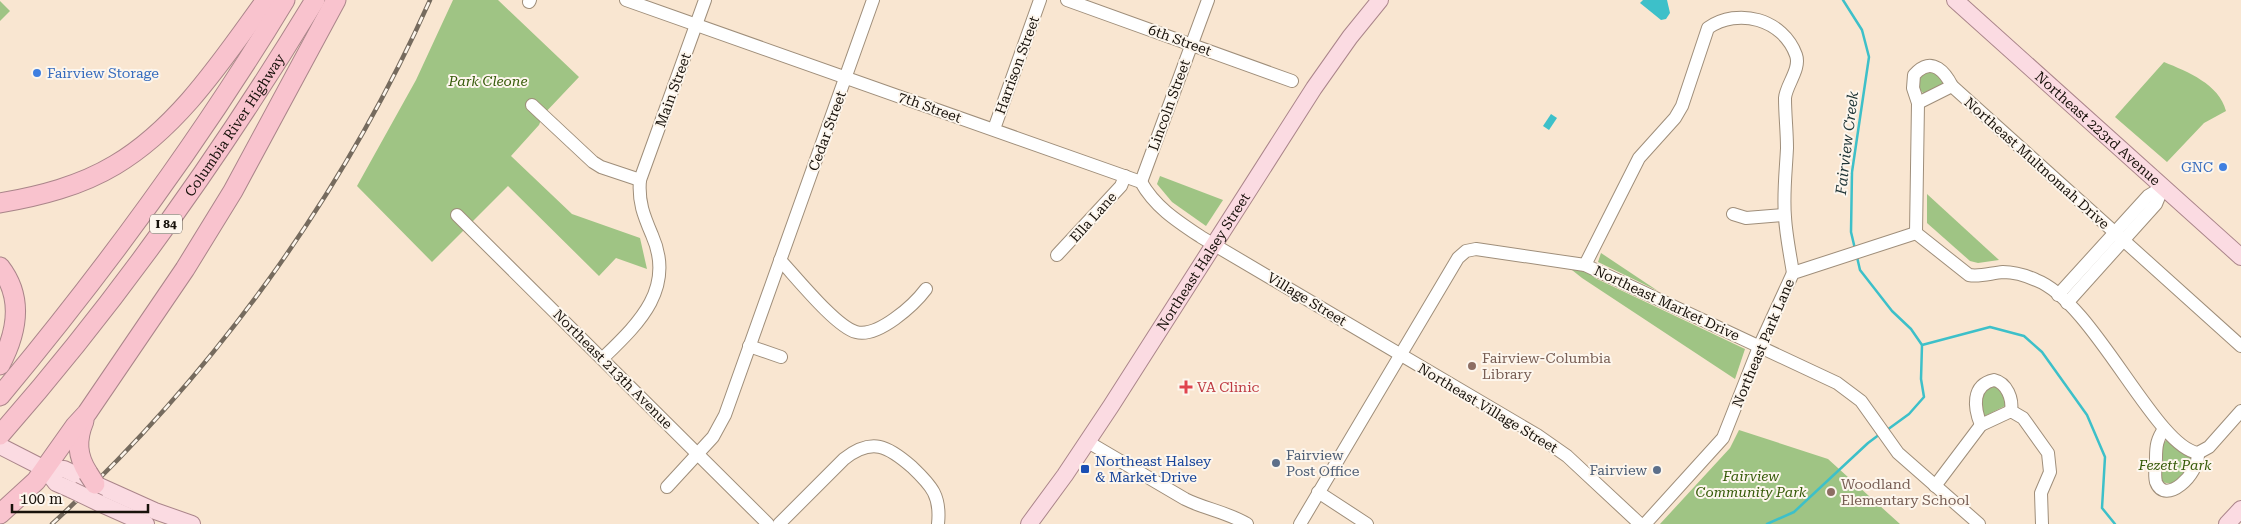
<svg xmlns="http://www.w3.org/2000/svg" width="2241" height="524" viewBox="0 0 2241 524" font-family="'Roboto Serif',serif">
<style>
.green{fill:#9fc484}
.water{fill:#3dc0c9}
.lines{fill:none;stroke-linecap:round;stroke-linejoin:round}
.stream{stroke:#3dc0c9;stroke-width:2.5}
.minor-casing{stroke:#9f8e7a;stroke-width:14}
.major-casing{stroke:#aa858a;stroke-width:18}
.highway-casing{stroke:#aa858a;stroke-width:21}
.minor{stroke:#fff;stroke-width:12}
.major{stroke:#fbdbe2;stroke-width:16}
.highway{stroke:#f9c3ce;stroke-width:19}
.rail-casing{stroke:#766b5e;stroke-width:4.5}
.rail{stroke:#fdf6ed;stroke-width:2.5;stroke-dasharray:8;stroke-linecap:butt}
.major-bridge-casing{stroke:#aa858a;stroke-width:18;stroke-linecap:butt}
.highway-bridge-casing{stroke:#aa858a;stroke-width:21;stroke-linecap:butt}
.major-bridge{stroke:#fbdbe2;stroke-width:16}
.highway-bridge{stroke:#f9c3ce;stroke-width:19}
.shop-dot{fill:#3f7fe0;stroke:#fdf6ed;stroke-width:2}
.education-dot{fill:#8d6e63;stroke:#fdf6ed;stroke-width:2}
.health-dot{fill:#e0444e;stroke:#fdf6ed;stroke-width:2}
.service-dot{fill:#5c6f8a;stroke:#fdf6ed;stroke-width:2}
.transit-dot{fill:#1a4fb4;stroke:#fdf6ed;stroke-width:2}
.labels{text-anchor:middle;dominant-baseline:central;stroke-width:4;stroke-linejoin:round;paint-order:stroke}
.shield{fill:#fdf6ed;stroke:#5d564f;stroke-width:1}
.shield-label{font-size:12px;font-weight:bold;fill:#18120b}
.street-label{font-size:14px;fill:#18120b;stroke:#fdf6ed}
.shop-label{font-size:14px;fill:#366cbe;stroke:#fdf6ed;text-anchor:start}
.park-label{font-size:14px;font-style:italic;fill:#355a08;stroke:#fdf6ed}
.education-label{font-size:14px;fill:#785e54;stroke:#fdf6ed;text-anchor:start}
.health-label{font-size:14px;fill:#be3a42;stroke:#fdf6ed;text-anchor:start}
.service-label{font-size:14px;fill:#4e5e75;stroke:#fdf6ed;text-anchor:start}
.transit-label{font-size:14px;fill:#164399;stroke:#fdf6ed;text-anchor:start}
.water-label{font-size:15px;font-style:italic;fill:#1e3436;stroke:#fdf6ed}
</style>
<rect width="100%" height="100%" fill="#f9e6d1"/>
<g class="green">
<path d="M453 0H498L579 77 543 115 539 125 511 156 572 214 640 238 647 269 616 258 599 276 508 186 432 262 357 186 416 80Z"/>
<path d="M0 1 10 11 0 21Z"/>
<path d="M2164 62C2188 72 2219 84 2226 111L2204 123 2167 162 2115 117Z"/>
<path d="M1933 69 1944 84 1924 94 1920 90V76Z"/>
<path d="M1160 176 1223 200 1206 226 1172 202 1157 184Z"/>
<path d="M1927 194 1999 260 1978 263 1970 261 1927 223Z"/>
<path d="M1601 253 1658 291 1598 262Z"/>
<path d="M1574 268 1589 272 1595 278 1745 349 1735 379 1582 278 1572 270Z"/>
<path d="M2000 386 2007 405 1985 416 1981 412 1983 389Z"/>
<path d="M1739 430 1828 459 1900 524H1660L1730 448Z"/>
<path d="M2167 440 2193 459 2178 485 2161 482V445Z"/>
</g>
<g class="water">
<path d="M1643 0H1667L1670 13 1666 19 1661 20 1640 3Z"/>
<path d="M1551 114 1557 118 1549 130 1543 126Z"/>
</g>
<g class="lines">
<g class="stream">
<path d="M1843 0 1862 30 1869 57 1852 172 1851 232 1855 249"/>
<path d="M1857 257 1860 270 1892 311 1911 329 1922 345 1921 379 1924 397 1909 414 1887 430"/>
<path d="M1922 345 1990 327 2024 336 2042 352 2087 415 2105 457 2102 508 2115 524"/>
<path d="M1767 524 1794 512 1868 443 1880 434"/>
</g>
<defs>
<g id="minor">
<path d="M626 0 1141 182C1155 207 1177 221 1201 237L1537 435 1567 456 1640 524"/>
<path d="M1067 0 1292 81"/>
<path d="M529 2 530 0"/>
<path d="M1918 103 1952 86"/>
<path d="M532 105 593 162 601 167 640 180"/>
<path d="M994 129 1040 0"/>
<path d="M1141 182 1208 0"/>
<path d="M1733 214 1746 218 1784 215"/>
<path d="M457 215 768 524"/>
<path d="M1916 233 1918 103 1913 88 1914 75 1918 71C1933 58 1945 72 1952 86L2241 346"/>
<path d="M1916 233 1969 275C1980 277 1991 273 2003 272 2013 272 2027 276 2036 280 2094 302 2155 447 2198 453L2209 447 2241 411"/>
<path d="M1057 255 1121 186 1125 176"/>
<path d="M780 260C796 277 836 327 856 332 878 338 914 305 926 289"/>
<path d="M1585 265 1639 158 1675 118 1682 106 1708 28C1738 7 1783 19 1796 55 1801 69 1786 85 1785 98 1785 115 1787 131 1787 148 1786 170 1783 194 1785 217 1786 235 1790 254 1793 273"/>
<path d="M2058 295 2148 196 2163 187"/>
<path d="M2067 303 2156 204 2163 187"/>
<path d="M749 346 781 357"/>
<path d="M603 358C638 324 676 289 652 235 644 216 638 202 640 180L705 0"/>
<path d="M1981 425C1974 408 1971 385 1994 380 2007 383 2013 399 2011 411"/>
<path d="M2164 429C2157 439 2156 446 2156 458 2156 465 2154 475 2156 482 2165 506 2199 475 2198 453"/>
<path d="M1088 442 1185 499C1205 509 1227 512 1247 524"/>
<path d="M1935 486 1981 425 2011 411 2023 418 2048 453 2050 472 2041 493 2042 524"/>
<path d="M667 487 713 437 725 415 873 0"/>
<path d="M1318 492 1367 524"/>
<path d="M779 524 844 459C872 437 888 446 912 467 932 486 941 496 938 524"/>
<path d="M1300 524 1458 258 1466 251 1476 249 1585 265 1837 383 1861 401 1898 453 1979 524"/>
<path d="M1645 524 1723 438 1759 347 1793 273 1916 233"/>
</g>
<g id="major">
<path id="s1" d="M1955 0 2241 257"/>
<path d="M0 446 45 469 56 483 72 490"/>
<path d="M45 469H64L83 478"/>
<path d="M95 484 155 511 192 524"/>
<path d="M99 503 146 524"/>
<path id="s2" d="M1029 524 1065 475 1111 406 1314 88 1350 37 1380 0"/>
<path d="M2227 524 2241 509"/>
</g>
<g id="highway">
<path d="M0 203C40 196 80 186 115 165 179 127 223 59 266 0"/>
<path d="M0 267C24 298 17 333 0 365"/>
<path d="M0 396C104 271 201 139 285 0"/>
<path d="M84 421C76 440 77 456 88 473"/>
<path id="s3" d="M0 435C118 301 222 153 315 0"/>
<path d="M0 514 36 481 75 426 87 413 185 269 233 191 336 0"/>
</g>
</defs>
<use href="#minor" class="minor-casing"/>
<use href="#major" class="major-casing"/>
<use href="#highway" class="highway-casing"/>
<use href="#minor" class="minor"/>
<use href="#major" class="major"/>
<use href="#highway" class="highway"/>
<defs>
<path id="rail" d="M52 524C212 376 341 199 430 0"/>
</defs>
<use href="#rail" class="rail-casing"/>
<use href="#rail" class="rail"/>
<defs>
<path id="major-bridge" d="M72 490 99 503"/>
<path id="highway-bridge" d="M88 473 95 484"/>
</defs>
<use href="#major-bridge" class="major-bridge-casing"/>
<use href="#highway-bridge" class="highway-bridge-casing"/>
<use href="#major-bridge" class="major-bridge"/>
<use href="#highway-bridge" class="highway-bridge"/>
</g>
<g class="shop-dot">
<circle cx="37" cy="73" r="5"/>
<circle cx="2223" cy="167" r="5"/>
</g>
<g class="education-dot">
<circle cx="1472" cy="366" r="5"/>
<circle cx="1831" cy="492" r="5"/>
</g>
<path class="health-dot" d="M1183.5 379.5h5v5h5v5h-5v5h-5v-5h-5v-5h5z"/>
<g class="service-dot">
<circle cx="1276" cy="463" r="5"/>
<circle cx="1657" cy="470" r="5"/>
</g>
<rect class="transit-dot" x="1080" y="464" width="10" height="10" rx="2.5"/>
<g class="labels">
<rect class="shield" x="150" y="214.5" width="32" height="19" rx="4"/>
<g class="shield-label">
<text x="166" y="224">I 84</text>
</g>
<g class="street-label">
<text transform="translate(1180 40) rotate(20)">6th Street</text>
<text transform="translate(1017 65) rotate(-70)">Harrison Street</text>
<text transform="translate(673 90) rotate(-70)">Main Street</text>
<text transform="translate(1169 105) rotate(-70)">Lincoln Street</text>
<text transform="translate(930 107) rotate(20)">7th Street</text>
<text stroke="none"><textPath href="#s3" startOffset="389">Columbia River Highway</textPath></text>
<text stroke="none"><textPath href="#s1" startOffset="192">Northeast 223rd Avenue</textPath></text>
<text transform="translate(827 131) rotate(-70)">Cedar Street</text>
<text transform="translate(2037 163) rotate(42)">Northeast Multnomah Drive</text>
<text transform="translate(1093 217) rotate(-48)">Ella Lane</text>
<text stroke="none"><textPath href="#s2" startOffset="315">Northeast Halsey Street</textPath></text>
<text transform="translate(1307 299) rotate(31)">Village Street</text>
<text transform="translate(1667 303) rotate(25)">Northeast Market Drive</text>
<text transform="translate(1763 343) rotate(-67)">Northeast Park Lane</text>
<text transform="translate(613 369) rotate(45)">Northeast 213th Avenue</text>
<text transform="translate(1488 408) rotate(31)">Northeast Village Street</text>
</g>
<g class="shop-label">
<text x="47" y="73">Fairview Storage</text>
<text x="2213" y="167" text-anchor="end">GNC</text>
</g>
<g class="park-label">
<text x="488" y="81">Park Cleone</text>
<text x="2175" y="465">Fezett Park</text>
<text x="1751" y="476">Fairview<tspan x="1751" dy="16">Community Park</tspan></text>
</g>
<g class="education-label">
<text x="1482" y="358">Fairview-Columbia<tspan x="1482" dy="16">Library</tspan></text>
<text x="1841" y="484">Woodland<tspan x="1841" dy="16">Elementary School</tspan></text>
</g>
<g class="health-label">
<text x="1197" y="387">VA Clinic</text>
</g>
<g class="service-label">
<text x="1286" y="455">Fairview<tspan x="1286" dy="16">Post Office</tspan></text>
<text x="1647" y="470" text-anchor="end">Fairview</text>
</g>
<g class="transit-label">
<text x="1095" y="461">Northeast Halsey<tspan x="1095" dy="16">&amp; Market Drive</tspan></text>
</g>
<g class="water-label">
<text transform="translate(1847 143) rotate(-83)">Fairview Creek</text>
</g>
</g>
<path d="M12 504v8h136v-8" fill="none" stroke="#18120b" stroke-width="2.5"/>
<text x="20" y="504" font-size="15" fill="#18120b" stroke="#fdf6ed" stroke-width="4" paint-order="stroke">100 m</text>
</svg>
